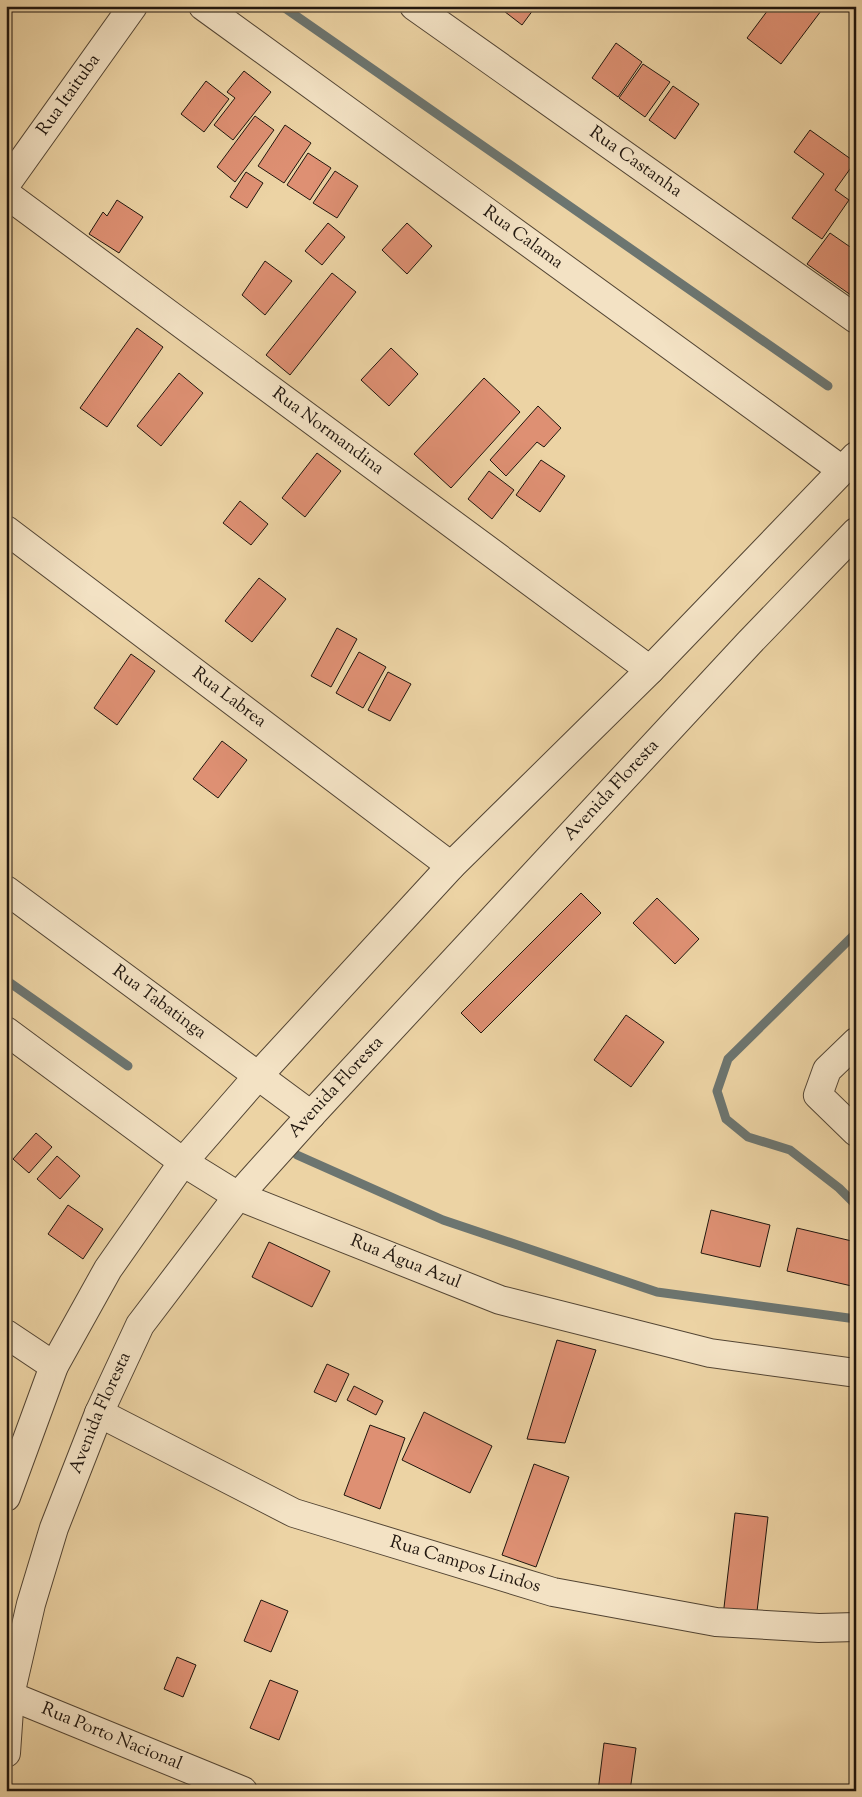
<svg xmlns="http://www.w3.org/2000/svg" width="862" height="1797" viewBox="0 0 862 1797" font-family="'Sorts Mill Goudy',serif">
<style>
.lines{fill:none;stroke-linecap:round;stroke-linejoin:round}
.stream{stroke:#6c7570;stroke-width:9}
.building{fill:#de9073;stroke:#20160e}
.minor-casing{stroke:#534534;stroke-width:30}
.minor{stroke:#f3e2c4;stroke-width:28}
.labels{text-anchor:middle;dominant-baseline:central;stroke-width:5;stroke-linejoin:round;paint-order:stroke}
.street-label{font-size:18px;fill:#20160e;stroke:#f3e2c4}
</style>
<rect width="100%" height="100%" fill="#ecd3a4"/>
<filter id="stains"><feTurbulence type="fractalNoise" baseFrequency=".004" numOctaves="4"/><feColorMatrix values="0 0 0 0 .2 0 0 0 0 .09 0 0 0 0 .02 0 0 0 .5 -.17"/></filter>
<radialGradient id="worn" r=".72"><stop offset=".6" stop-color="#630" stop-opacity="0"/><stop offset="1" stop-color="#630" stop-opacity=".3"/></radialGradient>
<g class="lines">
<g class="stream">
<path d="M282 6 828 386"/>
<path d="M856 933 728 1059 717 1091 726 1119 748 1137 790 1150 839 1188 856 1205"/>
<path d="M6 980 128 1066"/>
<path d="M297 1155 443 1220 657 1292 856 1319"/>
</g>
</g>
<g class="building">
<path d="M502 6H536L522 25 500 8Z"/>
<path d="M771 6 824 7 781 64 747 38Z"/>
<path d="M616 43 642 62 618 97 592 78Z"/>
<path d="M643 64 670 82 645 117 619 98Z"/>
<path d="M244 71 271 92 233 140 214 125 235 98 227 92Z"/>
<path d="M206 81 229 99 204 132 181 114Z"/>
<path d="M673 86 699 104 675 139 649 120Z"/>
<path d="M255 116 274 130 235 182 217 167Z"/>
<path d="M285 125 311 143 284 183 258 166Z"/>
<path d="M810 130 855 162 835 190 849 200 822 239 792 218 824 174 794 152Z"/>
<path d="M308 153 331 168 310 200 287 185Z"/>
<path d="M335 171 358 186 337 218 313 203Z"/>
<path d="M246 172 263 183 247 208 230 197Z"/>
<path d="M117 200 143 217 119 253 89 234 103 212 107 216Z"/>
<path d="M328 223 345 237 322 265 305 251Z"/>
<path d="M407 223 432 246 407 274 382 250Z"/>
<path d="M830 233 856 251 855 298 807 264Z"/>
<path d="M265 261 292 281 265 315 242 295Z"/>
<path d="M332 273 356 292 290 375 266 355Z"/>
<path d="M137 328 163 347 107 427 80 408Z"/>
<path d="M391 348 418 374 389 406 361 380Z"/>
<path d="M179 373 203 393 161 446 137 426Z"/>
<path d="M484 378 520 412 451 488 414 454Z"/>
<path d="M538 406 561 428 544 447 537 442 506 476 490 460Z"/>
<path d="M317 453 341 471 305 517 282 498Z"/>
<path d="M541 460 565 476 540 512 516 495Z"/>
<path d="M489 471 514 490 492 519 468 499Z"/>
<path d="M240 501 268 524 251 545 223 523Z"/>
<path d="M259 578 286 599 252 642 225 621Z"/>
<path d="M337 628 357 639 331 687 311 676Z"/>
<path d="M359 652 386 667 363 708 336 693Z"/>
<path d="M131 654 155 671 117 725 94 708Z"/>
<path d="M388 672 411 684 390 721 368 710Z"/>
<path d="M222 741 247 760 218 798 193 779Z"/>
<path d="M581 893 601 913 481 1033 461 1013Z"/>
<path d="M657 898 699 939 675 964 633 923Z"/>
<path d="M626 1015 664 1042 631 1087 594 1060Z"/>
<path d="M36 1133 52 1147 29 1173 13 1159Z"/>
<path d="M57 1156 80 1176 60 1199 37 1179Z"/>
<path d="M68 1205 103 1229 83 1259 48 1234Z"/>
<path d="M711 1210 770 1225 760 1267 701 1253Z"/>
<path d="M797 1228 856 1242V1287L787 1271Z"/>
<path d="M269 1242 330 1271 312 1307 252 1277Z"/>
<path d="M557 1340 596 1350 565 1443 527 1439Z"/>
<path d="M327 1364 349 1374 336 1402 314 1392Z"/>
<path d="M354 1386 383 1401 376 1415 347 1400Z"/>
<path d="M424 1412 492 1446 470 1493 402 1460Z"/>
<path d="M370 1425 405 1438 380 1509 344 1495Z"/>
<path d="M534 1464 569 1477 536 1567 502 1555Z"/>
<path d="M735 1513 768 1517 756 1620 723 1616Z"/>
<path d="M261 1600 288 1611 271 1652 244 1641Z"/>
<path d="M177 1657 196 1665 183 1697 164 1689Z"/>
<path d="M270 1680 298 1691 279 1740 250 1728Z"/>
<path d="M604 1743 636 1748 630 1791H598Z"/>
</g>
<g class="lines">
<defs>
<g id="minor">
<path id="s1" d="M203 6 842 470"/>
<path id="s2" d="M414 6 856 319"/>
<path id="s3" d="M6 184 133 6"/>
<path id="s4" d="M6 194 650 670"/>
<path id="s5" d="M6 530 451 866"/>
<path id="s6" d="M6 890 311 1115"/>
<path id="s7" d="M6 1031 183 1162 238 1196 500 1300 710 1353 856 1373"/>
<path d="M856 1042 827 1070 818 1095 856 1132"/>
<path d="M6 1334 54 1366"/>
<path id="s8" d="M99 1413 294 1513 553 1592 716 1622 819 1628 856 1627"/>
<path d="M6 1497 54 1366 108 1269 183 1162 257 1077 451 866 650 670 856 456"/>
<path id="s9" d="M6 1694 243 1791"/>
<path id="s10" d="M6 1753 10 1695 31 1604 54 1528 99 1413 140 1325 238 1196 311 1115 749 643 856 532"/>
</g>
</defs>
<use href="#minor" class="minor-casing"/>
<use href="#minor" class="minor"/>
</g>
<g class="labels">
<g class="street-label">
<text stroke="none"><textPath href="#s3" startOffset="109">Rua Itaituba</textPath></text>
<text stroke="none"><textPath href="#s2" startOffset="271">Rua Castanha</textPath></text>
<text stroke="none"><textPath href="#s1" startOffset="395">Rua Calama</textPath></text>
<text stroke="none"><textPath href="#s4" startOffset="400">Rua Normandina</textPath></text>
<text stroke="none"><textPath href="#s5" startOffset="279">Rua Labrea</textPath></text>
<text stroke="none"><textPath href="#s10" startOffset="1165">Avenida Floresta</textPath></text>
<text stroke="none"><textPath href="#s6" startOffset="190">Rua Tabatinga</textPath></text>
<text stroke="none"><textPath href="#s10" startOffset="760">Avenida Floresta</textPath></text>
<text stroke="none"><textPath href="#s7" startOffset="465">Rua Água Azul</textPath></text>
<text stroke="none"><textPath href="#s10" startOffset="355">Avenida Floresta</textPath></text>
<text stroke="none"><textPath href="#s8" startOffset="398">Rua Campos Lindos</textPath></text>
<text stroke="none"><textPath href="#s9" startOffset="114">Rua Porto Nacional</textPath></text>
</g>
</g>
<rect width="862" height="1797" fill="none" stroke="#ecd3a4" stroke-width="25"/>
<rect x="8" y="8" width="847" height="1782" fill="none" stroke="#20160e" stroke-width="2.5"/>
<rect x="12" y="12" width="837" height="1772" fill="none" stroke="#20160e"/>
<rect width="100%" height="100%" filter="url(#stains)"/>
<rect width="100%" height="100%" fill="url(#worn)"/>
</svg>
